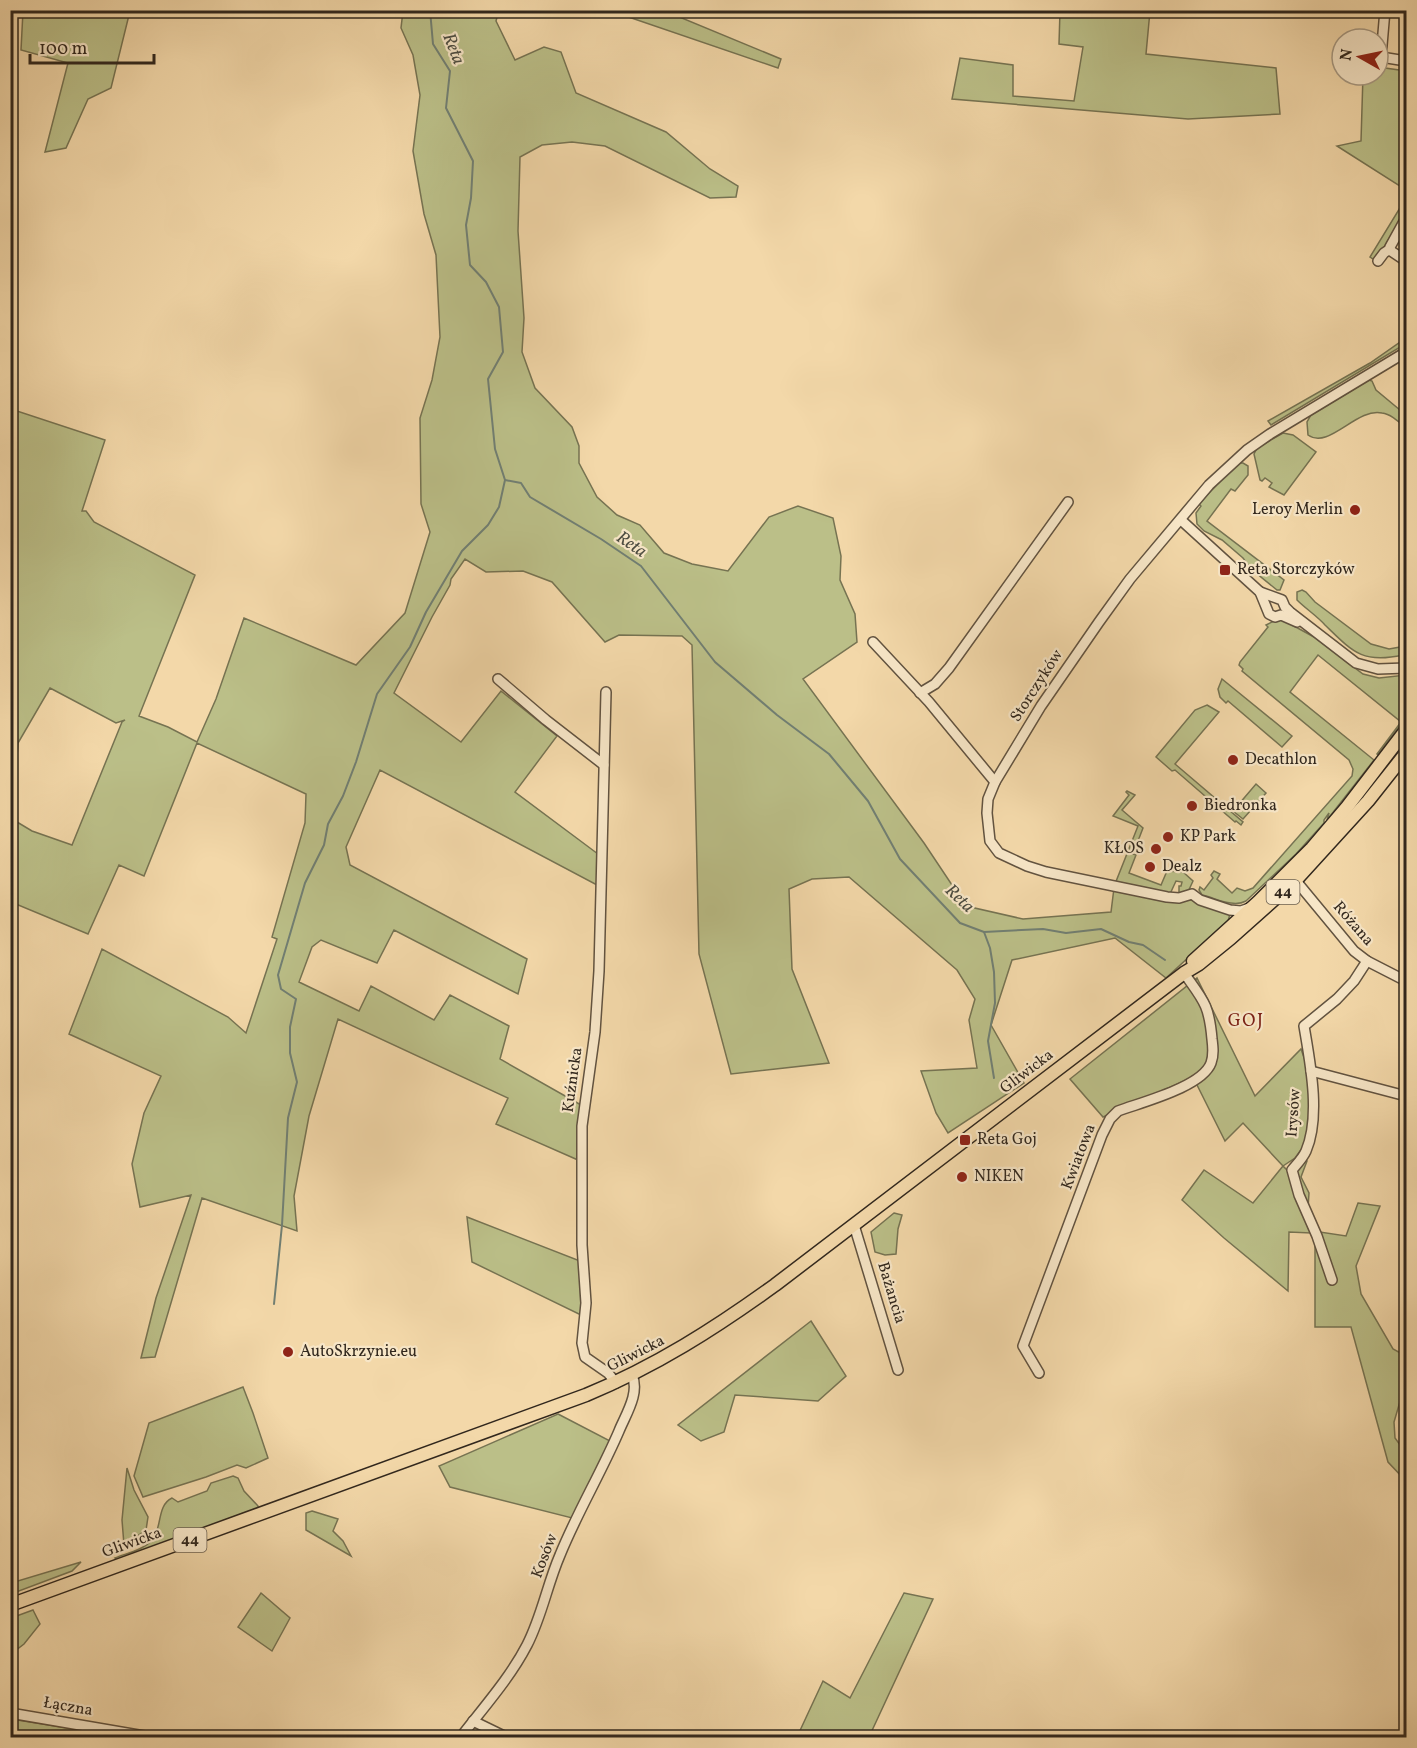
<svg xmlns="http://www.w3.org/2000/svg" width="1417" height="1748" viewBox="0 0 1417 1748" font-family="Vollkorn,serif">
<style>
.green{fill:#bbbf88;stroke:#767352;stroke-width:1.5;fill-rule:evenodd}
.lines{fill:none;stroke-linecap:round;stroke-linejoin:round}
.stream{stroke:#717f73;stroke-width:2}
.minor-casing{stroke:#625340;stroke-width:12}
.major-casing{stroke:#31271d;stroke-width:15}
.minor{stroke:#f7e6c7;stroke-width:9}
.major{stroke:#f3d8a9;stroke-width:12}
.poi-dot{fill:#8f2418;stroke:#f7e6c7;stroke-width:2}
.labels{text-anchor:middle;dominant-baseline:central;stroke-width:4.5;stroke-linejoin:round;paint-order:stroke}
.shield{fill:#f7e6c7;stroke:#6c6050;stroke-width:1.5}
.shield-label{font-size:15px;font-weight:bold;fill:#31271d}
.poi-label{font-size:16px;fill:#31271d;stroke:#f7e6c7;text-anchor:start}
.street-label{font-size:16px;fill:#31271d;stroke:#f7e6c7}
.water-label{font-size:18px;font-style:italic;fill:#4c4c41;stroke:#f7e6c7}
.neighbourhood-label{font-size:18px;letter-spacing:1.5px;fill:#7a1f14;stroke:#f7e6c7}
</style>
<rect width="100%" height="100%" fill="#f3d8a9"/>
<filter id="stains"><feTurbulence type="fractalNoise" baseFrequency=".00333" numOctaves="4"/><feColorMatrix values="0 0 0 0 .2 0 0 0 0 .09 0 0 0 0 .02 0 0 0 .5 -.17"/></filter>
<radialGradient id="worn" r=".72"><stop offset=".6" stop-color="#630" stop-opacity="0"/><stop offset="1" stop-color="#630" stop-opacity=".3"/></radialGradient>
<g class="green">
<path d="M499 10 496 21 515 60 544 47 561 52 576 93 666 132 710 169 738 186 736 197 710 198 605 146 572 142 542 145 520 157 518 231 524 318 522 352 535 388 572 427 579 446V463L597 497 617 515 640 525 664 553 692 564 728 571 769 517 798 506 833 518 841 556 840 580 855 614 857 642 803 679 924 843 966 906 1023 919 1111 912 1114 888 1183 900H1193L1230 914 1228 921 1166 978 1115 938 1012 960 991 1025 1024 1083 948 1133 936 1113 921 1071 977 1068 969 1020 975 999 957 970 849 877 812 879 789 889 792 969 829 1063 731 1074 699 954 692 645 682 636 619 635 605 642 552 582 523 571 486 572 465 559 451 579 450 585 432 617 394 693 461 742 501 691 557 736 515 792 598 854 597 885 380 770 346 847 350 865 527 959 518 994 394 930 377 963 321 940 312 947 299 982 359 1011 371 986 434 1020 450 995 509 1026 500 1059 581 1105 578 1126V1160L496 1124 508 1098 338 1019 309 1116 294 1196 297 1231 202 1198 155 1357 141 1358 156 1298 191 1195 140 1207 132 1164 144 1113 161 1076 69 1034 102 949 228 1017 246 1033 277 939 272 937 305 823 306 794 197 743 144 876 119 865 88 934 11 902V409L105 440 82 511H86L94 522 195 575 139 716 168 727 197 742 216 699 244 618 356 665 405 613 430 532 421 504 420 418 432 380 440 337 436 255 424 214 413 151 420 95 413 55 401 28 403 11ZM50 688 116 723 125 720 122 722 72 845 32 831 12 819 18 743Z"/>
<path d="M23 11H130L111 88 88 99 66 148 45 152 68 63 21 50Z"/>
<path d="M611 11H665L781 59 778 68Z"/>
<path d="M1150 11 1146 54 1276 68 1280 114 1188 119 952 99 960 58 1013 65V96L1074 101 1083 47 1059 44 1060 11Z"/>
<path d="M1378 67 1406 71V190L1337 146 1361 141 1363 75H1378Z"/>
<path d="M1406 198V210L1376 261 1370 257Z"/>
<path d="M1406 338V341L1401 344 1402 346 1271 425 1268 421 1370 363Z"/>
<path d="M1369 380 1372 381 1376 390 1406 415V428C1399 422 1391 414 1382 413 1357 407 1329 450 1308 435L1307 422 1311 415Z"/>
<path d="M1283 433 1293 435 1316 452 1284 495 1269 487 1272 483 1265 478 1262 481 1260 480 1254 454 1257 448Z"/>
<path d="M1237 463H1243L1248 466V475L1235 491 1231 489 1207 521 1284 580 1280 590H1277L1251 569 1243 558 1222 540 1204 531 1197 524 1196 513 1201 506 1199 504Z"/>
<path d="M1302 590 1306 592 1315 602 1371 644 1389 649 1406 646V651L1403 653V655C1362 664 1353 652 1325 625 1317 616 1306 609 1297 600V592Z"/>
<path d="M1283 620 1314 637 1363 674 1379 678 1406 675V718L1378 755 1377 754 1401 722 1318 655 1290 692 1374 760 1327 820 1329 813 1324 820V823L1296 854 1246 901C1233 908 1216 898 1202 895L1199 890 1200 887 1204 890 1213 878 1211 875 1214 871 1220 874 1217 879 1232 893 1237 888 1245 891 1253 888 1352 776 1353 769 1349 760 1242 671 1243 669 1239 665 1240 662 1268 627 1266 625 1274 621Z"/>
<path d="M1222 679 1292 736 1282 747 1228 701 1226 703 1220 697 1218 689Z"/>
<path d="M1207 705 1219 712 1175 764 1243 822 1241 825 1236 821 1235 822 1175 770 1172 771 1156 757 1195 710Z"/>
<path d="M1256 784 1266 793 1243 819 1233 811Z"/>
<path d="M1127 791 1135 795 1122 810 1143 828 1133 854 1136 855 1129 873 1161 885 1167 871 1183 872 1193 881 1187 894H1179V886H1181L1182 882 1176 881 1170 894 1115 884 1138 826 1113 816 1129 795 1126 792Z"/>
<path d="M1197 978 1255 1096 1301 1049 1307 1066 1310 1102 1306 1143 1295 1158 1283 1166 1290 1173 1304 1160 1307 1161 1301 1177 1309 1193 1308 1209 1311 1233 1289 1232 1288 1291 1224 1238 1182 1200 1204 1170 1253 1203 1283 1166 1243 1123 1225 1141 1193 1077 1103 1117 1070 1079Z"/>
<path d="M1358 1203 1380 1206 1356 1266 1361 1294 1393 1349 1406 1356V1381L1394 1422 1395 1438 1406 1453V1481L1388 1462 1351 1327H1315V1242L1320 1232 1346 1236Z"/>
<path d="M894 1213 902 1215 898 1229 896 1254 885 1255 875 1252 871 1232Z"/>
<path d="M467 1217 580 1261 581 1315 472 1262Z"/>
<path d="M811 1321 846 1376 818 1401 735 1395 724 1432 701 1441 678 1425Z"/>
<path d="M243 1387 253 1413 268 1458 246 1468 237 1465 206 1477 143 1497 134 1476 149 1423Z"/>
<path d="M558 1414 612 1442 572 1518 450 1487 439 1466Z"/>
<path d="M127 1468 134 1490 148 1517 146 1530 124 1545 122 1520Z"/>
<path d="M233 1476 238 1478 244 1491 258 1506V1508L117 1560 115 1558C127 1553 144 1550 153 1539 162 1527 157 1505 172 1498L178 1502 207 1491 211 1483Z"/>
<path d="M312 1511 338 1519 333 1531 343 1541 351 1556 306 1530V1513Z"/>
<path d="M81 1562 72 1571 11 1594V1583Z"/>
<path d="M261 1593 290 1618 272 1651 238 1627Z"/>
<path d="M904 1593 933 1599 869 1737H797L823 1681 850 1698Z"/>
<path d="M33 1610 40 1624 24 1644 11 1654V1618Z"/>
<path d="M10 1719H11L93 1732 91 1737H11Z"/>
</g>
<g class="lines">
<g class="stream">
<path d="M505 480 521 483 530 497 601 539 641 566 715 662 777 715 829 754 868 801 900 859 960 923 984 932 990 948 994 972 995 1003 988 1041 994 1078"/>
<path d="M984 932 1043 929 1066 933 1101 929 1129 942 1143 945 1165 960"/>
<path d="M274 1304 282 1225 288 1118 297 1082 290 1053V1027L296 999 281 989 278 975 305 883 324 845 328 824 343 796 356 762 377 694 410 647 426 612 462 551 488 525 499 507 505 480 495 449 488 379 503 352 499 307 486 282 470 265 466 225 471 198 473 161 446 108 450 71 433 44 430 10"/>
</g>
<defs>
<g id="minor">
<path d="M1385 10 1381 57 1406 61"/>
<path d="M1406 218 1390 247 1391 251 1406 261"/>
<path d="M1378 261 1384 253 1390 249"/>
<path d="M1181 520 1260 592 1269 614 1275 617 1281 615 1297 622"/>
<path d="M1260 592 1282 600 1285 607 1290 612 1356 663 1378 669 1406 668"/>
<path d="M873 642 929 702 995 782"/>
<path d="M498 679 546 720 604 765"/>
<path d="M606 692 599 971 595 1032 582 1126V1245L586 1303 582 1343 585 1357 608 1373 616 1383"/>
<path d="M920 693 935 684 949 668 1068 502"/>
<path d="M1292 876 1354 951 1367 961 1406 981"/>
<path d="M1249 908 1241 911 1230 910 1200 900 1192 894 1179 898 1167 897 1046 872 1027 866 999 853 990 841 987 813 988 799 995 782 1041 706 1099 622 1130 579 1209 485 1247 450 1270 434 1406 352"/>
<path d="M1311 1071 1406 1096"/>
<path d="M854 1225 898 1370"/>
<path d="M1332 1280 1317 1236 1299 1195 1292 1170C1297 1164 1303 1158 1306 1151 1321 1116 1310 1062 1304 1026L1337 999 1354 981 1367 961"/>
<path d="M1039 1373 1023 1346 1102 1135 1110 1119 1118 1111C1142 1102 1202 1087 1211 1063 1214 1055 1213 1047 1212 1039 1209 1004 1203 1000 1184 973"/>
<path d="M10 1713 156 1738"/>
<path d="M473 1721 508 1738"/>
<path d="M460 1738C483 1708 510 1678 527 1645 542 1616 547 1585 560 1555 577 1513 601 1473 619 1431 626 1414 640 1393 632 1375"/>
</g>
<g id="major">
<path d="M1193 961 1258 902 1312 848 1347 807 1406 730"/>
<path d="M10 1605 586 1395C656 1366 714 1329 775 1285L1184 973 1199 964 1231 938 1296 880 1368 801 1406 753"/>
</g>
</defs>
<use href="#minor" class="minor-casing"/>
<use href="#major" class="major-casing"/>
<use href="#minor" class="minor"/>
<use href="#major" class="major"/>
</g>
<g class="poi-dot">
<circle cx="1355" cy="510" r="6"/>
<rect x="1219" y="564" width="12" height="12" rx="3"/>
<circle cx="1233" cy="760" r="6"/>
<circle cx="1192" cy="806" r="6"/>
<circle cx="1168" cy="837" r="6"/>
<circle cx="1156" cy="849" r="6"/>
<circle cx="1150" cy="867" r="6"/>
<rect x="959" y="1134" width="12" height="12" rx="3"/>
<circle cx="962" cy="1177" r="6"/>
<circle cx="288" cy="1352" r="6"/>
</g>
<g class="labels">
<g class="shield">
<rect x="1266.5" y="880" width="33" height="24" rx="4.5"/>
<rect x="173.5" y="1528" width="33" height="24" rx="4.5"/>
</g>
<g class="shield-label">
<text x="1283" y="892">44</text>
<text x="190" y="1540">44</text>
</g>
<g class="poi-label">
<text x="1343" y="510" text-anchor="end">Leroy Merlin</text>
<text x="1237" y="570">Reta Storczyków</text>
<text x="1245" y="760">Decathlon</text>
<text x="1204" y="806">Biedronka</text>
<text x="1180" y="837">KP Park</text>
<text x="1144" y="849" text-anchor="end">KŁOS</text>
<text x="1162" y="867">Dealz</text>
<text x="977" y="1140">Reta Goj</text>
<text x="974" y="1177">NIKEN</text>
<text x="300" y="1352">AutoSkrzynie.eu</text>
</g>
<g class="street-label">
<text transform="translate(1037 686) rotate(-57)">Storczyków</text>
<text transform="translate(1353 924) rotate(49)">Różana</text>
<text transform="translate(1027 1072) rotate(-37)">Gliwicka</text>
<text transform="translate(573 1080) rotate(-82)">Kuźnicka</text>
<text transform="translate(1294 1113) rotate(-86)">Irysów</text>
<text transform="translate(1079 1157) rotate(-69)">Kwiatowa</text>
<text transform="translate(891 1293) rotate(73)">Bażancia</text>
<text transform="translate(636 1354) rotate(-27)">Gliwicka</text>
<text transform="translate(132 1543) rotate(-20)">Gliwicka</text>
<text transform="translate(545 1556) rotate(-69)">Kosów</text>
<text transform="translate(68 1707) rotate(10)">Łączna</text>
</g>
<g class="water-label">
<text transform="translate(453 49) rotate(69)">Reta</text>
<text transform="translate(631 545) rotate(34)">Reta</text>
<text transform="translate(959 899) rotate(43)">Reta</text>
</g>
<g class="neighbourhood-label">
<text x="1246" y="1021">GOJ</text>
</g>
</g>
<rect width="1417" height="1748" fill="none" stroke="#f3d8a9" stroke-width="36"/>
<rect x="12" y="12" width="1393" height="1724" fill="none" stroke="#31271d" stroke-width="3"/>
<rect x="18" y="18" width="1381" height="1712" fill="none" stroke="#31271d" stroke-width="1.5"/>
<g transform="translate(1360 57) rotate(279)"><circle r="28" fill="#f7e6c7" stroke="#a89a83" stroke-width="1.5"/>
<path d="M0-4.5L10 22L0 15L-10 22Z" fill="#8f2418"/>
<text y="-9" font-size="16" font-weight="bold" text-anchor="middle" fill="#31271d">N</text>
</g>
<path d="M30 54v9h124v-9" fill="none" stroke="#31271d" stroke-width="3"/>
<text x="39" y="54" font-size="18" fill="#31271d" stroke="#f7e6c7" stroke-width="4.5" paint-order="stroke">100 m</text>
<rect width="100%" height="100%" filter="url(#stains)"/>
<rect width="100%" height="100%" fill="url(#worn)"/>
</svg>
